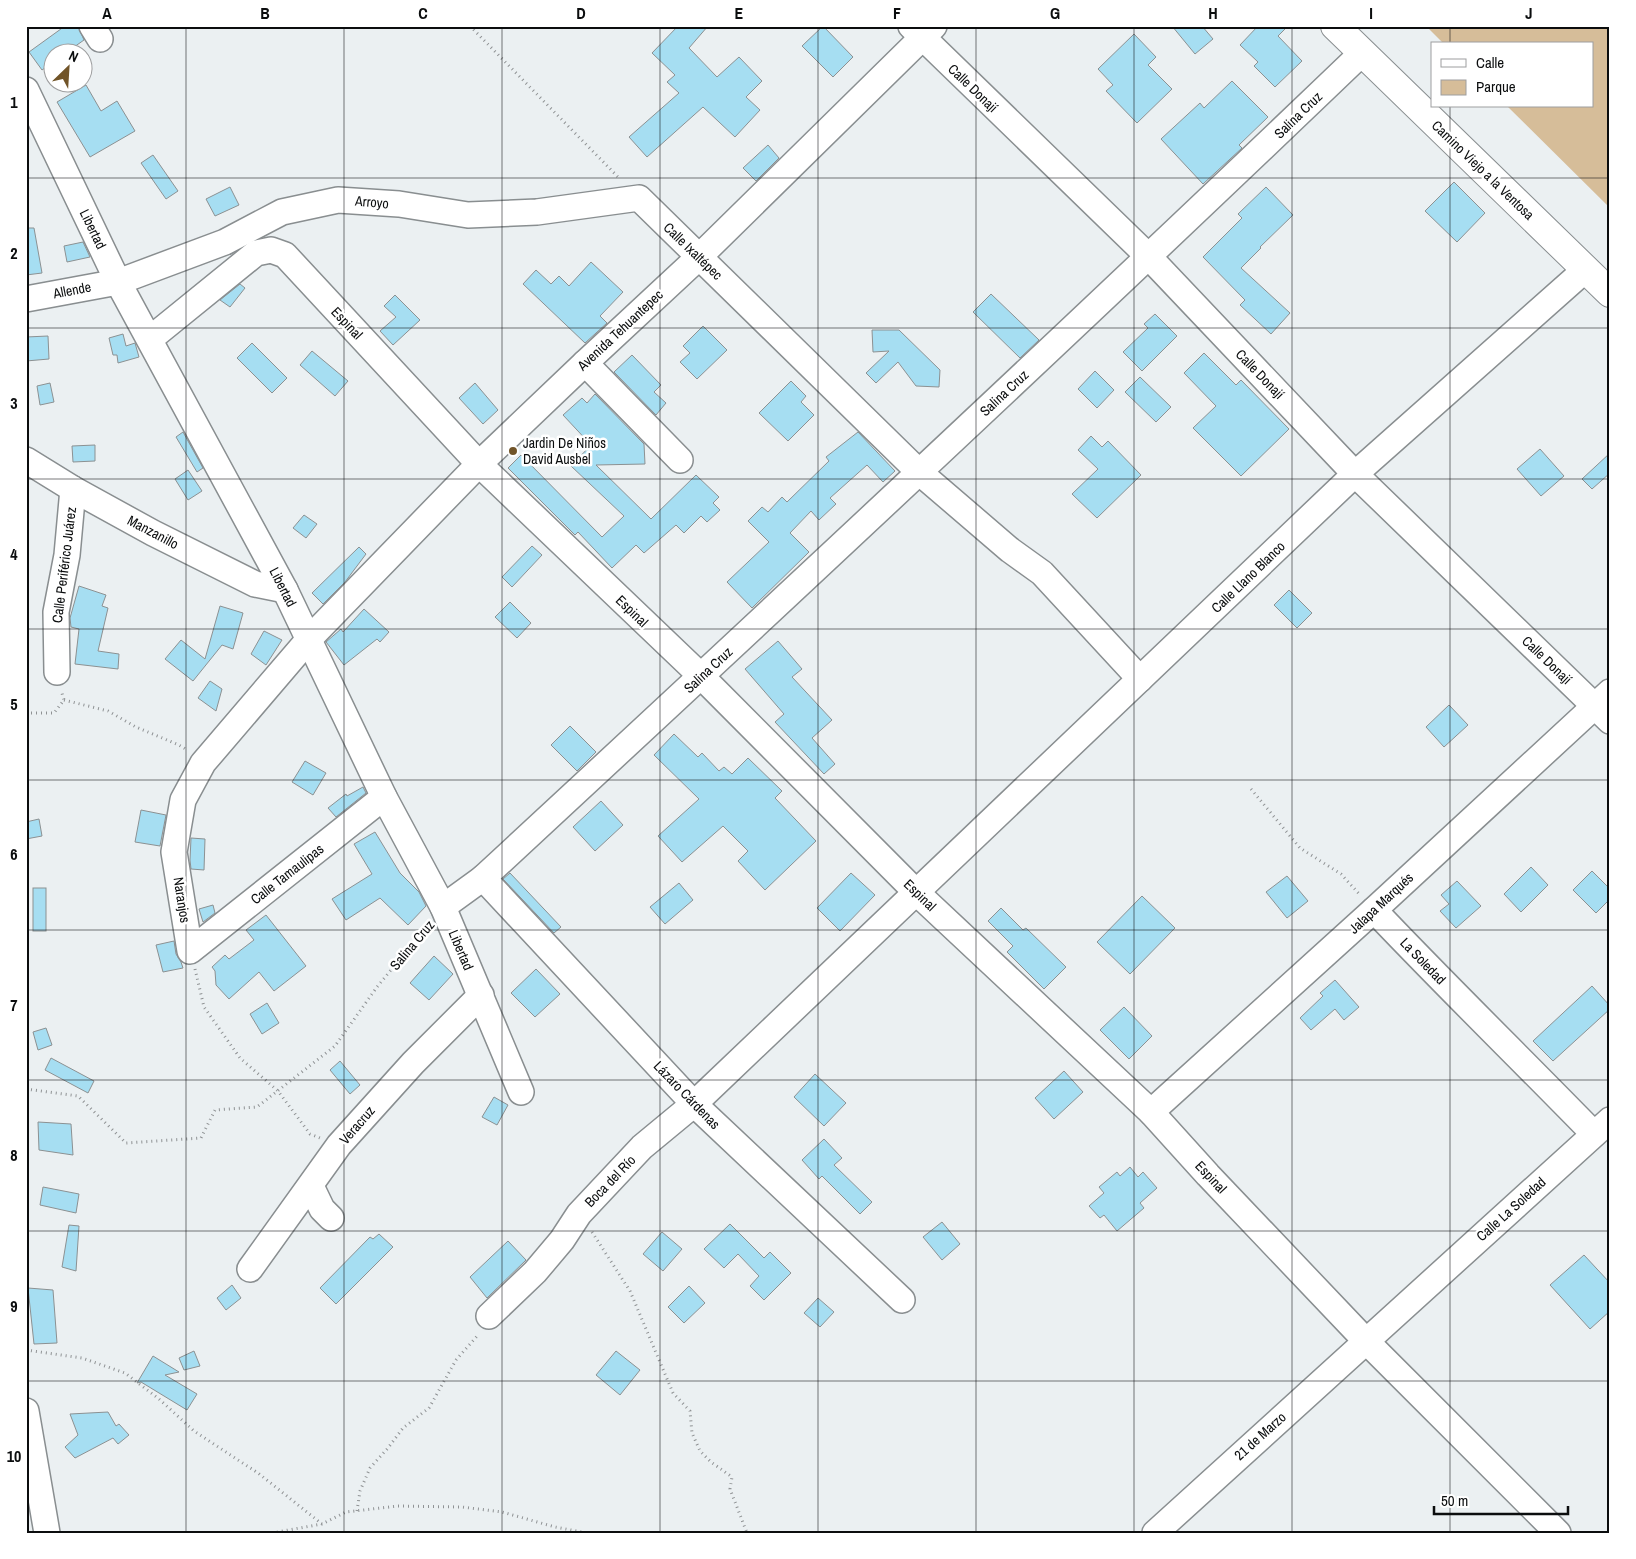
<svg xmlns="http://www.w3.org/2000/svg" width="1636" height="1559" viewBox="0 0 1636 1559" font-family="'Archivo Narrow',sans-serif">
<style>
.green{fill:#d6bd99}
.building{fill:#a6def2;stroke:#8c9192}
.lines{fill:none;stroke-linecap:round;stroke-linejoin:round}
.minor-casing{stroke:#898e90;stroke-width:28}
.major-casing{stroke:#898e90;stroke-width:30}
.path{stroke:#8f9294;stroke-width:3;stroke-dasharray:1 4;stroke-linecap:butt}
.minor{stroke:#fff;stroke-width:25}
.major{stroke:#fff;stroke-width:28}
.grid{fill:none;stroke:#0b0d0e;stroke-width:1;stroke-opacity:0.55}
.poi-dot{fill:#715428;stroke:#fff;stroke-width:2}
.labels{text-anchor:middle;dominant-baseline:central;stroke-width:5;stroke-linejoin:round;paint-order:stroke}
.street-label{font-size:14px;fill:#0b0d0e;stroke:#fff}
.poi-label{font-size:14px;fill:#0b0d0e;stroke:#fff;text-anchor:start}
.neatline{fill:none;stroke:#0b0d0e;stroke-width:2}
.grid-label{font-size:16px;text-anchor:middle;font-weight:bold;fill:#0b0d0e}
</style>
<rect width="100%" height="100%" fill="#ebf0f2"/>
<path class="green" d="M1426 26H1610V208L1507 106H1592V44H1444Z"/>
<g class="building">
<path d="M65 26H78L84 40 67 52H52V63L42 70 29 52Z"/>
<path d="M678 26H708L689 48 717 77 739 57 762 81 746 97 760 110 735 137 703 107 647 157 629 137 679 93 667 82 675 75 652 53Z"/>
<path d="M823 26 853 57 833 77 802 46Z"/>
<path d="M1172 26H1202L1213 39 1195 54Z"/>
<path d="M1258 26H1288L1278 36 1302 61 1275 87 1254 66 1258 62 1240 45Z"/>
<path d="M1134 34 1156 57 1148 65 1172 89 1137 123 1106 91 1113 85 1098 69Z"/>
<path d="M1232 81 1268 117 1239 145 1242 148 1203 184 1161 139 1200 103 1204 108Z"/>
<path d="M86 85 101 111 117 101 135 131 90 157 57 102Z"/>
<path d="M768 145 779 158 756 181 743 168Z"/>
<path d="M153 155 178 191 166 199 141 163Z"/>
<path d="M1454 182 1485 213 1457 242 1425 211Z"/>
<path d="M230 187 239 205 215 216 206 199Z"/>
<path d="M1266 187 1293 215 1260 247 1261 248 1241 268 1290 313 1271 334 1240 305 1245 300 1203 257 1242 218 1238 214Z"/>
<path d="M26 228H34L42 273 26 275Z"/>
<path d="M83 242 90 257 67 262 64 246Z"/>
<path d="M591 262 623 292 600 316 607 323 585 343 523 284 536 270 551 284 559 276 569 286Z"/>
<path d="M240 284 245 288 230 307 220 300Z"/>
<path d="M991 294 1039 340 1020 358 973 312Z"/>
<path d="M395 295 420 320 393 345 380 331 396 317 384 306Z"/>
<path d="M1155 314 1177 336 1142 371 1123 352 1148 328 1144 324Z"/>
<path d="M703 326 727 350 697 379 680 362 690 353 683 346Z"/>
<path d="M872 330H899L940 370 939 387 916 386 898 362 876 383 866 373 889 351 873 352Z"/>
<path d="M123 334 126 346 135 343 139 357 118 363 117 355H113L109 338Z"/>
<path d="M48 336 49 359 26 361V337Z"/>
<path d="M252 343 287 378 272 393 237 358Z"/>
<path d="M312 351 348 381 335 396 300 365Z"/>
<path d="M1204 353 1236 385 1241 380 1289 429 1241 476 1193 428 1216 406 1184 373Z"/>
<path d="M632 355 661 385 654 392 666 403 656 415 614 372Z"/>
<path d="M1095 371 1114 390 1097 408 1078 389Z"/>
<path d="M1140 377 1171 407 1156 422 1125 392Z"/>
<path d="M791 381 806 396 801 402 814 415 788 441 759 413Z"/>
<path d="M50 383 54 402 40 405 37 386Z"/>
<path d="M475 383 498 410 483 424 459 398Z"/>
<path d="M595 394 644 444 645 464 596 465 651 519 696 475 719 497 713 503 720 510 707 522 701 516 684 533 676 525 644 553 636 545 612 568 578 532 575 535 508 468 521 455 602 537 624 516 571 466 591 445 563 415 582 398 587 403Z"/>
<path d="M183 432 203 468 197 472 176 437Z"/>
<path d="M858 432 895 471 883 482 867 465 830 498 836 504 819 520 811 511 790 533 809 552 752 608 727 582 769 542 748 521 762 507 768 512 782 497 787 502 829 461 826 457Z"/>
<path d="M1091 436 1102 447 1108 441 1141 475 1097 518 1072 494 1098 469 1078 450Z"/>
<path d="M95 445V461L73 462 72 446Z"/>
<path d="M1540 449 1564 476 1541 496 1517 469Z"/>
<path d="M1610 453V473L1592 489 1582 479Z"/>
<path d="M188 470 202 491 188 500 175 479Z"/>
<path d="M304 515 317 524 306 538 293 528Z"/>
<path d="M532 546 542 555 512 587 502 577Z"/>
<path d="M359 547 366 554 345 582 323 604 312 593Z"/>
<path d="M79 586 106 595 102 606 108 608 98 651 119 654 118 669 75 664 79 629 71 627 70 618Z"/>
<path d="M1289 590 1312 613 1297 628 1274 605Z"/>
<path d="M510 602 531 623 517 638 495 617Z"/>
<path d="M220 606 243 613 233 649 222 645 193 681 165 659 181 640 205 659Z"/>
<path d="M364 609 389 632 380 642 377 639 344 665 326 642 341 629 343 632Z"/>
<path d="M264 631 282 640 266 665 251 654Z"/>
<path d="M778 641 802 669 792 677 832 720 812 738 835 764 824 774 775 722 784 714 745 669Z"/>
<path d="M210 681 222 689 216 711 198 698Z"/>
<path d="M1449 705 1468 725 1444 747 1426 727Z"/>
<path d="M570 726 596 752 577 771 551 745Z"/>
<path d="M674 734 698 757 702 753 719 771 724 767 732 774 748 758 782 791 775 798 816 841 765 890 738 861 748 851 723 826 682 862 658 836 699 799 654 755Z"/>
<path d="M305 761 326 773 313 795 292 782Z"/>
<path d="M363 787 366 793 336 817 328 808 346 794 347 796Z"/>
<path d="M601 801 623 825 595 851 573 827Z"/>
<path d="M141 810 166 815 160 846 135 842Z"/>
<path d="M39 819 42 836 26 839V822Z"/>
<path d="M375 832 400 873 419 892 426 906 408 925 380 898 346 920 332 899 372 874 354 844Z"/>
<path d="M191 838 205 839 204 870 191 869 190 860Z"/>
<path d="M1531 867 1548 885 1521 912 1504 894Z"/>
<path d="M1592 871 1610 889V899L1596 913 1573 890Z"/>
<path d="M510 873 561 927 554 933 503 879Z"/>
<path d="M851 873 875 895 840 931 817 908Z"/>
<path d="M1287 876 1308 901 1287 918 1266 892Z"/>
<path d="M1457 881 1481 906 1456 928 1440 911 1449 904 1441 895Z"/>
<path d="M679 883 693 900 665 924 650 907Z"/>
<rect x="33" y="888" width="13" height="43"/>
<path d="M1142 896 1175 928 1130 974 1097 942Z"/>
<path d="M213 905 215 913 203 922 199 909Z"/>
<path d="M1001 908 1023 930 1026 928 1066 967 1044 989 1007 952 1013 946 988 921Z"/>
<path d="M266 915 306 966 274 991 259 972 229 999 216 985 215 971 212 967 225 955 229 959 254 940 246 930Z"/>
<path d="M174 941 176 954 181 962 183 968 163 972 156 945Z"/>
<path d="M434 956 453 974 429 1000 410 983Z"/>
<path d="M536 969 560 994 535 1017 511 993Z"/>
<path d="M1335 980 1359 1007 1344 1020 1335 1009 1311 1030 1300 1018 1323 996 1320 993Z"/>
<path d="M1592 986 1610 1006V1009L1553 1061 1533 1041Z"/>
<path d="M267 1003 279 1023 262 1034 250 1014Z"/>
<path d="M1124 1007 1152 1036 1129 1059 1100 1030Z"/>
<path d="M46 1028 52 1045 38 1050 33 1032Z"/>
<path d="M51 1058 94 1081 88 1093 45 1070Z"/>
<path d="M340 1061 360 1085 350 1094 330 1070Z"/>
<path d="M1064 1071 1083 1092 1054 1119 1035 1098Z"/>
<path d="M815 1074 846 1103 824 1126 794 1097Z"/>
<path d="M494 1097 508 1105 497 1125 482 1117Z"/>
<path d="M38 1122 71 1124 73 1155 39 1150Z"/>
<path d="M824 1139 842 1158 834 1165 872 1202 860 1214 822 1176 819 1179 802 1160Z"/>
<path d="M1130 1167 1138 1177 1143 1172 1157 1188 1140 1203 1144 1208 1117 1231 1104 1215 1100 1218 1089 1206 1104 1193 1099 1187 1117 1172 1120 1176Z"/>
<path d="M43 1187 79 1194 76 1213 40 1205Z"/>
<path d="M942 1222 960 1244 942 1260 923 1237Z"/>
<path d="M730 1224 764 1258 770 1252 791 1273 764 1300 750 1286 759 1276 738 1254 724 1268 704 1249Z"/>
<path d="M69 1225 79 1226 76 1271 62 1267Z"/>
<path d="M662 1232 682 1249 663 1271 643 1254Z"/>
<path d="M379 1234 393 1247 336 1304 320 1288 370 1237 373 1239Z"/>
<path d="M508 1241 526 1260 487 1298 470 1277Z"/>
<path d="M1584 1255 1610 1283V1311L1590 1329 1550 1285Z"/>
<path d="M232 1285 241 1298 226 1310 217 1298Z"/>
<path d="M689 1286 705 1303 684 1323 668 1307Z"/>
<path d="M28 1288 53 1290 57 1343 34 1344Z"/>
<path d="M818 1298 834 1312 820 1327 804 1313Z"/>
<path d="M194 1351 200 1366 184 1370 179 1358Z"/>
<path d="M616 1351 640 1370 620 1395 596 1375Z"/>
<path d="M153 1356 179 1372 165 1375 197 1394 187 1410 141 1382 137 1383Z"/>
<path d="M108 1412 116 1426 119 1424 129 1435 118 1444 113 1438 75 1458 65 1447 78 1435 70 1414Z"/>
</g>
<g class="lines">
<defs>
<g id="minor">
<path d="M92 26 100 39"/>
<path d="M911 26 1149 257 1355 474 1610 721"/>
<path d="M26 90 118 282 285 590 384 797 443 907 521 1092"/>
<path d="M26 299 118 282 225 242 282 212 338 200 399 204 468 215 537 212 639 198 919 472 1010 550 1042 573 1140 679"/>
<path d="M150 339 256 253 271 250 285 255 479 464 701 676 917 893 1151 1112 1208 1175 1365 1340 1558 1533"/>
<path d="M585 363 680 460"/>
<path d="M26 460 73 489 153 533 255 584 285 590"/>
<path d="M57 672 56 612 67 555 73 489"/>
<path d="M384 797 190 951 174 852 183 800 203 763 309 639 479 464 585 363 699 257 934 26"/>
<path d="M483 878 694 1104 902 1300"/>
<path d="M443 907 483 878C778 605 1072 331 1362 53"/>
<path d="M1374 910C1446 986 1521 1059 1594 1134"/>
<path d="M1151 1112 1374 910 1610 692"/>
<path d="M311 1186 322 1209 331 1218"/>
<path d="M250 1269 339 1145 413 1063 481 995"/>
<path d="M489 1316 535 1272 562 1240 579 1214 642 1147 694 1104 1355 474 1586 269"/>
<path d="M26 1411 47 1533"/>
<path d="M1155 1533 1610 1120"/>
</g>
<path id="major" d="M1335 26 1610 293"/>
</defs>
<use href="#minor" class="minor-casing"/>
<use href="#major" class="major-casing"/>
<g class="path">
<path d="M470 26 620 179"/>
<path d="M64 700 108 711 136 727 179 745 187 750"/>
<path d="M26 713H54L64 700 61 690"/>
<path d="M1251 789 1300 848 1341 874 1361 896"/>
<path d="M195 969 204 1007 240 1058 278 1091 310 1134 320 1138"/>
<path d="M26 1089 78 1096 126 1143 201 1138 215 1110 257 1107 335 1046 377 987 428 925"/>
<path d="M592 1232 630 1291 673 1393 690 1411 692 1433 700 1451 711 1462 732 1477 730 1489 747 1533"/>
<path d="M26 1350 82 1358 125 1373 159 1399 194 1431 258 1473 322 1524"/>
<path d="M357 1511 360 1491 370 1468 388 1448 403 1428 429 1408 456 1360 479 1334"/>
<path d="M272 1533 322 1524 346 1512 398 1506 462 1507 502 1512 555 1527 587 1533"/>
</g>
<use href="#minor" class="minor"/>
<use href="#major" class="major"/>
</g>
<path class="grid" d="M186 26V1533M344 26V1533M502 26V1533M660 26V1533M818 26V1533M976 26V1533M1134 26V1533M1292 26V1533M1450 26V44M1450 106V1533M26 178H1610M26 328H1610M26 479H1610M26 629H1610M26 780H1610M26 930H1610M26 1080H1610M26 1231H1610M26 1381H1610"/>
<circle class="poi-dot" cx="513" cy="451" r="5"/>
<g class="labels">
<g class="street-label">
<text transform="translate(973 88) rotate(44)">Calle Donají</text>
<text transform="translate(1298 115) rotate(-44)">Salina Cruz</text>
<text transform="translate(1483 170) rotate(44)">Camino Viejo a la Ventosa</text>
<text transform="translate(372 202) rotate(5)">Arroyo</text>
<text transform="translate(93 229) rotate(64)">Libertad</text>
<text transform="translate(693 251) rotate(44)">Calle Ixaltépec</text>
<text transform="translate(72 290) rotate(-11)">Allende</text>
<text transform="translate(347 323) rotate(47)">Espinal</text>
<text transform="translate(620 330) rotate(-43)">Avenida Tehuantepec</text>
<text transform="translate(1260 374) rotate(46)">Calle Donají</text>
<text transform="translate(1004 393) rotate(-43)">Salina Cruz</text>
<text transform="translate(153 532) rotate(28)">Manzanillo</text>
<text transform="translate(64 565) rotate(-83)">Calle Periférico Juárez</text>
<text transform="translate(1248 577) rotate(-44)">Calle Llano Blanco</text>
<text transform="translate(283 587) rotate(63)">Libertad</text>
<text transform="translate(632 611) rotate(44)">Espinal</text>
<text transform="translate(1547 660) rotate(44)">Calle Donají</text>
<text transform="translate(708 670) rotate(-43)">Salina Cruz</text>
<text transform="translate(287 874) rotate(-38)">Calle Tamaulipas</text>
<text transform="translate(920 895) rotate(44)">Espinal</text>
<text transform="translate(182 900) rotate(81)">Naranjos</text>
<text transform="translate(1381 903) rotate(-43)">Jalapa Marqués</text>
<text transform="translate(412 945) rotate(-50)">Salina Cruz</text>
<text transform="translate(461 950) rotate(67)">Libertad</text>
<text transform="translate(1423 961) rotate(46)">La Soledad</text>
<text transform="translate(687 1095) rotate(46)">Lázaro Cárdenas</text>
<text transform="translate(357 1125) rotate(-49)">Veracruz</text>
<text transform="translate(1211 1177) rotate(47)">Espinal</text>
<text transform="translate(610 1181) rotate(-46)">Boca del Río</text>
<text transform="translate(1511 1209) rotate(-42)">Calle La Soledad</text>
<text transform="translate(1260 1436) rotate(-42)">21 de Marzo</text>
</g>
<g class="poi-label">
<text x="523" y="443">Jardin De Niños<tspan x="523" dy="16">David Ausbel</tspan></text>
</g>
</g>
<rect width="1636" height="1559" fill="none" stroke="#ffffff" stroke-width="55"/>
<rect x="1431" y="42" width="162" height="65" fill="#ffffff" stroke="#9d9e9f"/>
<rect x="1441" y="59" width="25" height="8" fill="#ffffff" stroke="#9d9e9f"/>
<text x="1476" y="68" font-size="15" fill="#0b0d0e">Calle</text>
<rect x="1441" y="80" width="25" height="15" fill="#d6bd99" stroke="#9d9e9f"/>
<text x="1476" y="92" font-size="15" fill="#0b0d0e">Parque</text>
<g transform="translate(68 68) rotate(25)"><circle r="24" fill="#ffffff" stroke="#9d9e9f"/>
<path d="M0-4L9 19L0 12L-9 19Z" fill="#715428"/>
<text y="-8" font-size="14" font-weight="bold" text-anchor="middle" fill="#0b0d0e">N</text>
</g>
<path d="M1434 1506v8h134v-8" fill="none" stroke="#0b0d0e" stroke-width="2.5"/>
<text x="1441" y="1506" font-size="15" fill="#0b0d0e" stroke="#ffffff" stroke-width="4" paint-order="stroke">50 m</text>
<rect x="28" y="28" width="1580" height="1504" class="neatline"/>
<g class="grid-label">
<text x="107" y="19">A</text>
<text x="265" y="19">B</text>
<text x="423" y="19">C</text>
<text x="581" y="19">D</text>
<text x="739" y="19">E</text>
<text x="897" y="19">F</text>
<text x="1055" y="19">G</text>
<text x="1213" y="19">H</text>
<text x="1371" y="19">I</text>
<text x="1529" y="19">J</text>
<text x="14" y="108">1</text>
<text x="14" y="259">2</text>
<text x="14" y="409">3</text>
<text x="14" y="560">4</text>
<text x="14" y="710">5</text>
<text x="14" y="860">6</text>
<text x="14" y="1011">7</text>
<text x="14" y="1161">8</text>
<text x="14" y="1312">9</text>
<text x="14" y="1462">10</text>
</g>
</svg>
